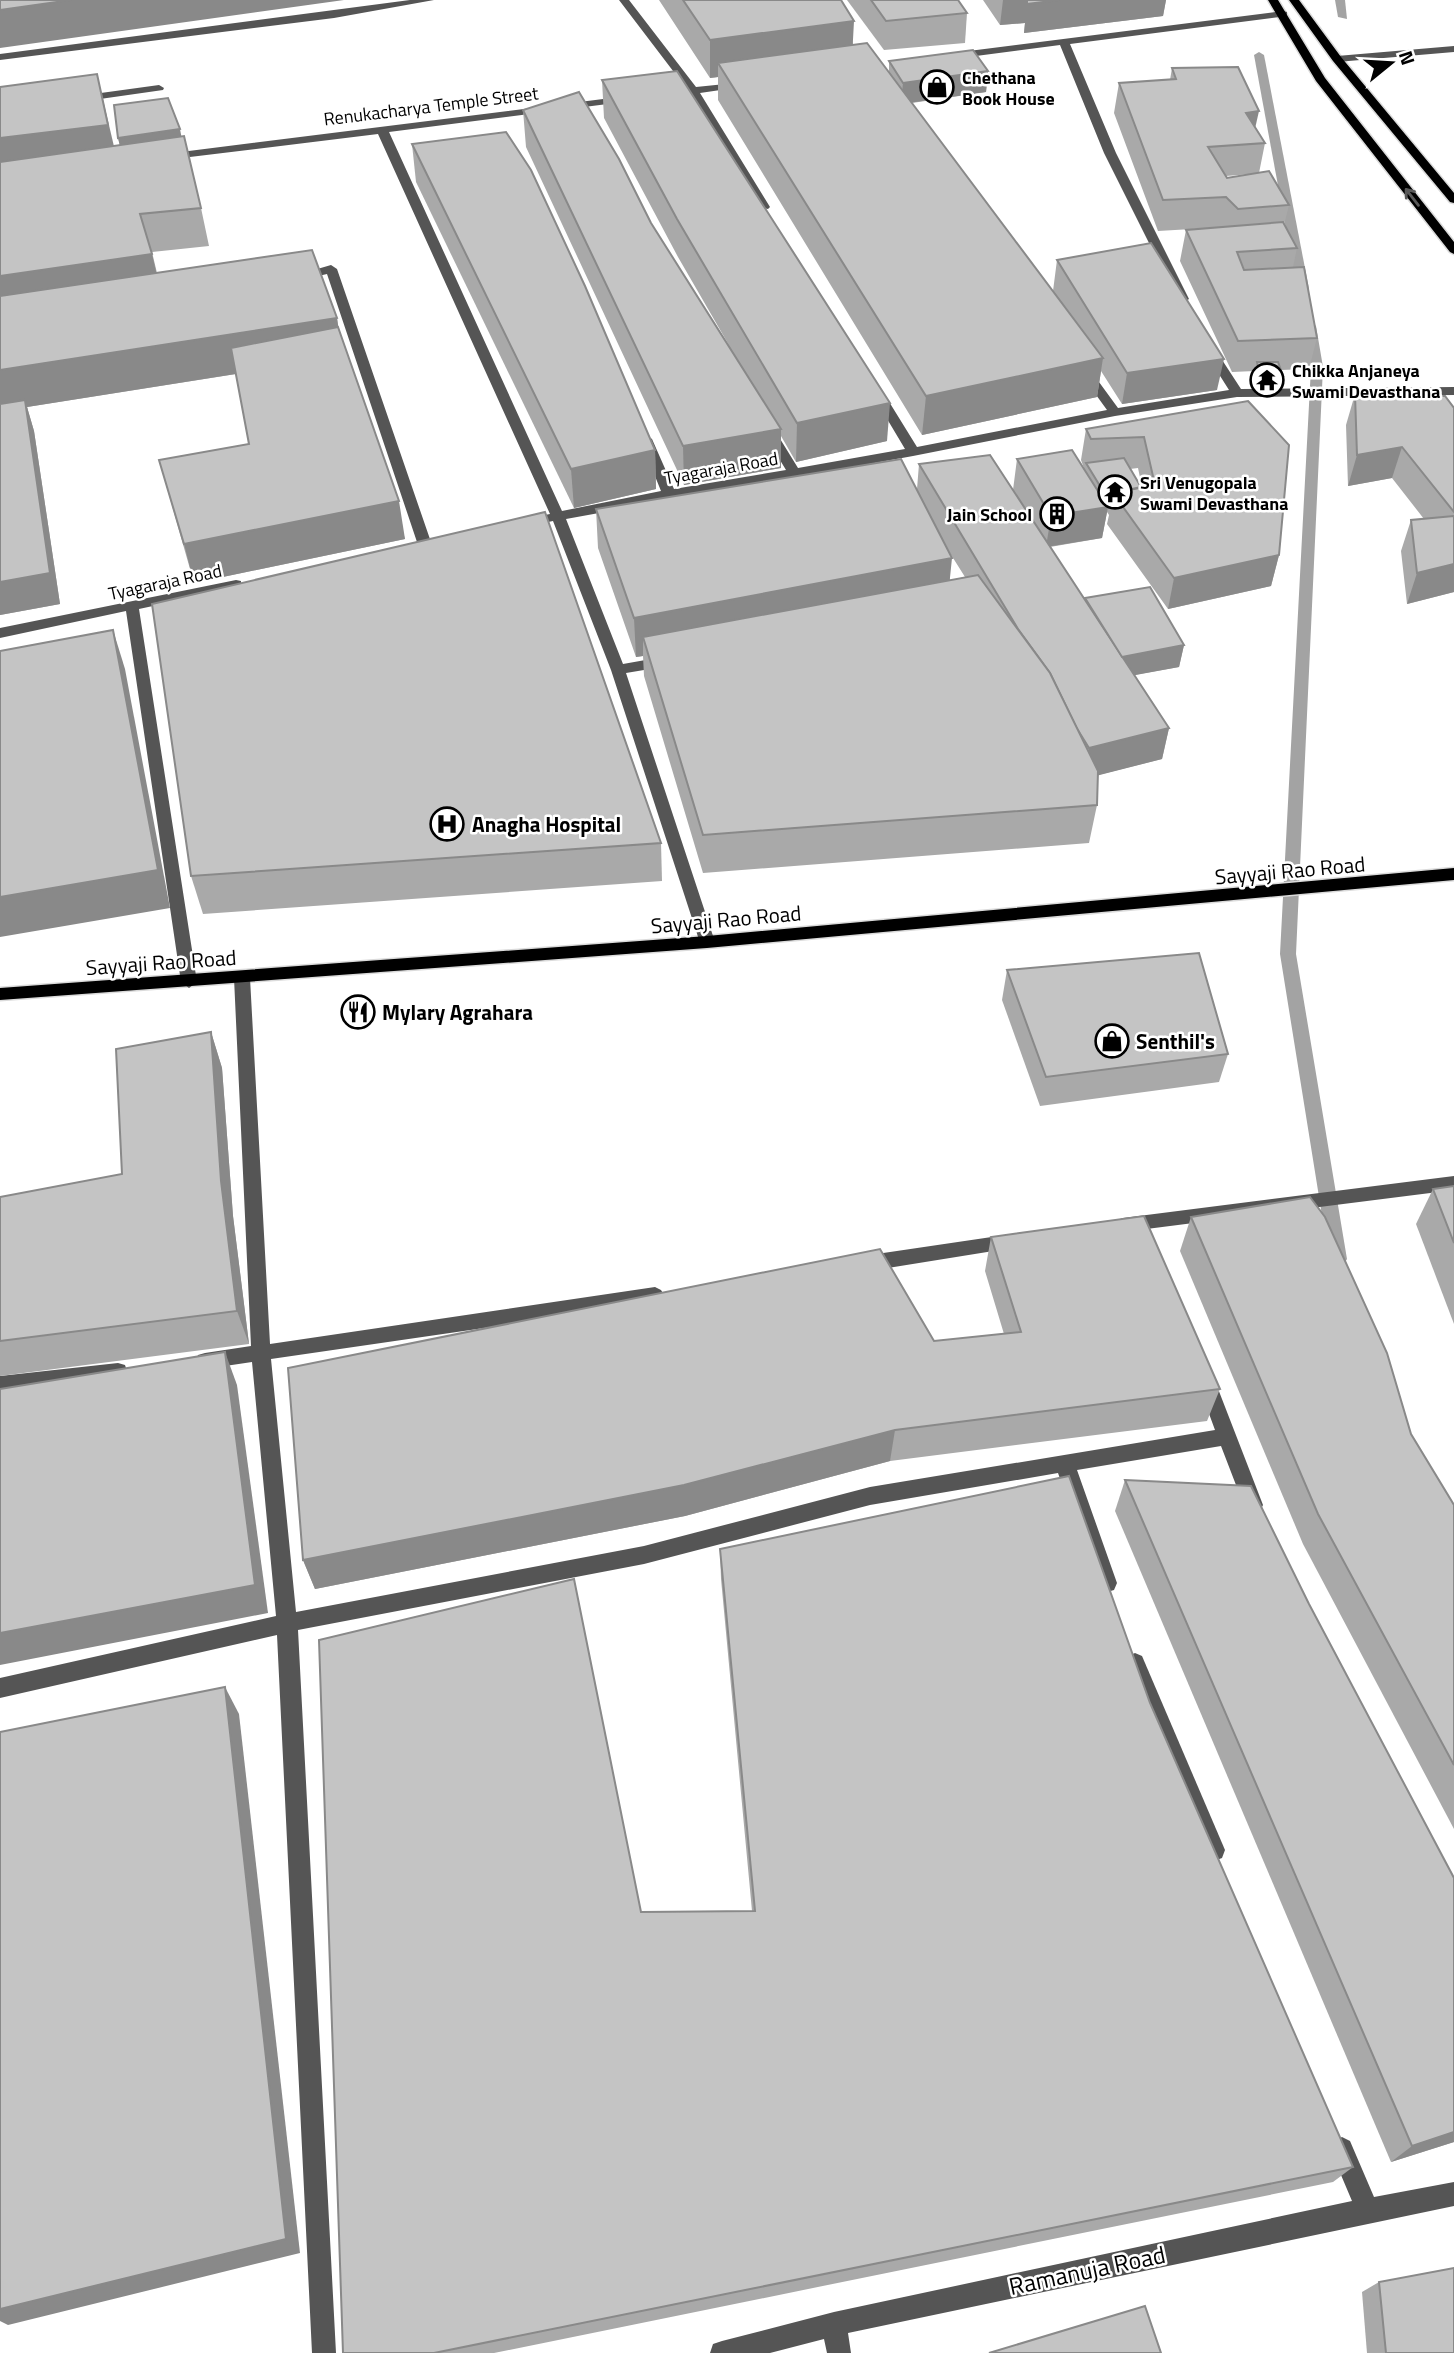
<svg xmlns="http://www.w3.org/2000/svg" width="1454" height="2353" viewBox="0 0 1454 2353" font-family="'Titillium Web',sans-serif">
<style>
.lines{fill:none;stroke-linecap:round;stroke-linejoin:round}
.stream{fill:#a3a3a3;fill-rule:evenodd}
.major-casing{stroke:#dbdbdb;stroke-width:3}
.minor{fill:#555;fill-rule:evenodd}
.major{fill:#000;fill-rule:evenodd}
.wall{fill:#a9a9a9;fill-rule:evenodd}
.shaded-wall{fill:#898989}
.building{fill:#c4c4c4;stroke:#898989;stroke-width:2}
.oneway{stroke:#595959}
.labels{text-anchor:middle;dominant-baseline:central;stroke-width:5;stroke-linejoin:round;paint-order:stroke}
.far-poi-label{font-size:18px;font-weight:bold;fill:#000;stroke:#fff;text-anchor:start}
.far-street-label{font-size:18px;fill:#000;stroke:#fff}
.poi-label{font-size:21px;font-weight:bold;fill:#000;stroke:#fff;text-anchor:start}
.street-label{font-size:21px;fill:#000;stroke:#fff}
.near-street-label{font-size:24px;fill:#000;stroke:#fff}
</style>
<rect width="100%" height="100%" fill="#fff"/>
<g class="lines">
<g class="stream">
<path d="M1335 0H1345L1347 19 1338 17Z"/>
<path d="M1259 52 1264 55 1309 289 1303 293 1297 289 1254 55Z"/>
<path d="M1310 322 1316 326 1323 367 1296 954 1347 1259 1344 1264 1338 1267 1332 1264 1329 1259 1280 954 1311 367 1304 326Z"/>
</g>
<defs>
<g id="major">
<path d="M1268 0H1278L1325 78 1454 242V254L1450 252 1316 81Z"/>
<path d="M1289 0H1299L1341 57 1454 193V203L1450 202 1333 61Z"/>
<path d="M1454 868V880L707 948 0 1000V988L707 936Z"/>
</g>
</defs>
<use href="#major" class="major-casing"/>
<g class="minor">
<path d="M410 0H434L334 18 0 60V54Z"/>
<path d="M619 0H629L696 87 745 82 746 84 741 87 700 93 770 207 768 209 758 207 690 94 664 96V92L686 88Z"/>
<path d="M1283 11 1287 12V16L1070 44 1116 153 1189 299 1183 303 1177 299 1104 153 1060 45 953 59 948 56 953 53Z"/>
<path d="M1454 46V52L1337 62 1332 59 1337 56Z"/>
<path d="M159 85 164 88 163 90 79 102 74 99 79 96Z"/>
<path d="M627 96 631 97V101L389 132 562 511 661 491 640 439 646 435 652 439 674 489 786 470 763 432 769 428 774 429 798 468 905 449 871 392 877 388 883 392 917 447 1107 410 1078 370 1084 366 1088 367 1118 408 1229 390 1203 349 1209 345 1213 346 1241 389 1454 387V395L1237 397 1115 416 913 456 566 519 623 664 668 656 675 661 668 666 626 673 715 942 713 946H701L611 670 553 521 524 527 517 523 519 520 550 514 378 134 165 160 159 157 165 154Z"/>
<path d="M331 265 337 269 432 545 430 548 425 549 418 545 327 274 296 281 290 277Z"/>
<path d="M236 580 241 581V587L139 609 197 982 189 988 181 982 126 611 0 638V628Z"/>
<path d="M242 972 250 978 270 1344 655 1287 661 1290 664 1295 661 1300 655 1303 271 1359 296 1612 644 1546 870 1487 1215 1430 1197 1381 1199 1375 1206 1373 1213 1375 1215 1381 1263 1505 1260 1511 1253 1514 1246 1511 1221 1446 1077 1470 1117 1583 1114 1590 1107 1592 1100 1590 1097 1583 1058 1473 870 1505 644 1564 298 1630 336 2353H312L277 1635 0 1698V1678L276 1616 252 1362 205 1369 198 1367 196 1361 198 1355 205 1353 251 1346 234 978Z"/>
<path d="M1454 1176V1190L1123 1232 1117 1230 1114 1225 1117 1220 1123 1218Z"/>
<path d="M1012 1234 1018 1236 1021 1241 1018 1246 1012 1248 863 1272 857 1269 854 1264 857 1259 863 1256Z"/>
<path d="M118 1363 125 1365 127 1371 125 1377 118 1379 0 1392V1376Z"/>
<path d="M1135 1653 1142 1656 1225 1850 1222 1858 1214 1861 1206 1858 1125 1663 1128 1656Z"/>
<path d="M1342 2137 1350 2141 1374 2197 1454 2182V2206L848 2333 851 2353H827L824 2339 770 2353H710L713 2344 722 2341 834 2312 1352 2201 1330 2149 1334 2141Z"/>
</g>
<use href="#major" class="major"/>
</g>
<g class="wall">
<path d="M659 0H841L853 44 889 72V61L988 71 986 92 912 103 1053 291 1057 260 1217 390 1122 404 1101 371 1097 397 922 435 718 100V77L710 78Z"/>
<path d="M847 0H958L967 13 965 43 884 50Z"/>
<path d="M983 0H1166L1163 16 1024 33 1025 23 1000 25Z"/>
<path d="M1172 68 1265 143 1259 173 1289 205 1284 225 1297 248 1293 267 1317 338 1309 369 1281 370 1283 376 1280 387H1258L1254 373 1255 371 1232 372 1180 261 1186 230 1209 228 1158 231 1114 113 1119 83 1170 80ZM1251 174 1227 178 1226 176Z"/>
<path d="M602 80 887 441 796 462 781 436V468L684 485 526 147 523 110 651 223 730 347 678 257 604 118Z"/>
<path d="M0 87 114 146 120 145 118 138 181 136 201 208 209 246 152 252 157 273 337 318 338 327 405 539 194 583 159 460 249 444 236 374 27 407 34 431 60 604 0 615Z"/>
<path d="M412 144 655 450 656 489 574 508 416 182Z"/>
<path d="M1355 394 1454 408V592L1407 604 1401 551 1411 520 1424 519 1392 478 1348 486 1346 425Z"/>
<path d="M1248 401 1279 555 1271 586 1168 609 1107 524 1109 515 1107 512 1102 538 1050 547 1085 600 1184 645 1179 667 1134 675 1169 728 1162 759 1098 775 1097 805 1089 843 703 873 644 676 643 656 636 657 598 548 596 509 917 489 919 464 1013 490 1017 459 1085 471 1081 460 1086 429ZM1138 468 1142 487H1141L1130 469ZM943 542 965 577 950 580Z"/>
<path d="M661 843 662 881 203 914 191 876Z"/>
<path d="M1007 970 1228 1054 1219 1082 1040 1106 1002 1000Z"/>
<path d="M211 1032 222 1068 233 1216 249 1344 0 1376V1197L122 1174Z"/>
<path d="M1454 1186V1324L1416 1224 1433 1189Z"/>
<path d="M1191 1217 1411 1434 1454 1505V1829L1303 1544 1180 1251Z"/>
<path d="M991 1237 1220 1389 1207 1421 890 1461 685 1516 315 1589 303 1560 934 1341 1004 1334 985 1271Z"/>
<path d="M1125 1480 1309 1604 1454 2142 1391 2162 1115 1511Z"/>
<path d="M720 1549 1150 1703 1353 2167 1333 2182 494 2353H343L641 1912 752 1911 721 1579Z"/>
<path d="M1379 2282 1454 2353H1367L1362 2292Z"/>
</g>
<g class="shaded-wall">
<path d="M71 0H344L0 48V10Z"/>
<path d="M1003 0H1166L1163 16 1024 33 1025 23 1000 25Z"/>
<path d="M854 21 852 58 718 63V77L710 78V40Z"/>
<path d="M988 71 986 92 901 104 903 83Z"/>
<path d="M97 74 116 155 0 169V138Z"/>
<path d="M1259 111 1252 142 1246 113Z"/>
<path d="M180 129 184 150 123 159 118 138Z"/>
<path d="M152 254 161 293 0 317V276Z"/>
<path d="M337 318 343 357 27 407 34 431 60 604 0 615V370Z"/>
<path d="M1103 358 1097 397 922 435 926 396Z"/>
<path d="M1224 359 1217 390 1122 404 1127 373Z"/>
<path d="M890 403 887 441 796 462 797 423Z"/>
<path d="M781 429V468L684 485 683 446Z"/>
<path d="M1402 447 1392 478 1348 486 1357 455Z"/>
<path d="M655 450 656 489 574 508 571 469Z"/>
<path d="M399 501 405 539 194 583 184 544Z"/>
<path d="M1108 507 1102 538 1046 547 1051 516Z"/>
<path d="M1279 555 1271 586 1168 609 1174 578Z"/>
<path d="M952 558 948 597 643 637V656L636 657 634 618Z"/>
<path d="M1454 564V592L1407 604 1417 573Z"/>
<path d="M113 630 125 669 170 908 0 937V897Z"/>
<path d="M1184 645 1179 667 1114 679 1118 657Z"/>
<path d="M1169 728 1162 759 1084 779 1089 748Z"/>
<path d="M211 1032 222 1068 233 1216 249 1344 237 1311 221 1181Z"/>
<path d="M225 1352 237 1385 268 1613 0 1665V1633Z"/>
<path d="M895 1430 890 1461 685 1516 315 1589 303 1560Z"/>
<path d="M225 1687 239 1714 300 2253 8 2325 0 2321V2309Z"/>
<path d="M1454 2132V2142L1391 2162 1412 2146Z"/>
</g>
<g class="building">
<path d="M0 0H71L0 10Z"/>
<path d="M683 0H841L854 21 710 40Z"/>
<path d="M871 0H958L967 13 886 21Z"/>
<path d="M1027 0H1059L1027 4Z"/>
<path d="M867 43 1103 358 926 396 718 63Z"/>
<path d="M973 50 988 71 903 83 889 61Z"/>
<path d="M1238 67 1259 111 1246 113 1265 143 1208 147 1227 178 1269 171 1289 205 1238 209 1226 197 1163 200 1119 83 1176 79 1172 68Z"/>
<path d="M677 71 890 403 797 423 677 219 602 80Z"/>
<path d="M97 74 108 125 0 138V87Z"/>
<path d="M579 92 619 159 651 223 781 429 683 446 523 110Z"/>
<path d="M168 98 180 129 118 138 114 105Z"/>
<path d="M506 132 531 170 585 286 655 450 571 469 412 144Z"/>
<path d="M184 136 201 208 140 214 152 254 0 276V162Z"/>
<path d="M1283 222 1297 248 1237 252 1244 270 1304 267 1317 338 1238 341 1186 230Z"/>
<path d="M1151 243 1224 359 1127 373 1057 260Z"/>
<path d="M312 250 337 318 0 370V296Z"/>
<path d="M338 327 399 501 184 544 159 460 249 444 231 348Z"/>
<path d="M1257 362H1278L1283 376H1260Z"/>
<path d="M1355 394 1445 396 1454 408V512L1402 447 1357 455Z"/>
<path d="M25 400 50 573 0 582V404Z"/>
<path d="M1248 401 1289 445 1279 555 1174 578 1113 493 1155 485 1144 437 1091 439 1086 429Z"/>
<path d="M1072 450 1108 507 1051 516 1017 459Z"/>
<path d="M990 455 1169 728 1089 748 1076 727 1050 673 1018 629 919 464Z"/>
<path d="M1124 458 1141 487 1113 493 1111 504 1086 463Z"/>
<path d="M901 459 952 558 634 618 596 509Z"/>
<path d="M545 512 661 843 191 876 152 604Z"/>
<path d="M1454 516V564L1417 573 1411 520Z"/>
<path d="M978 575 1050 673 1098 771 1097 805 703 835 643 637Z"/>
<path d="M1150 587 1184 645 1122 657 1085 598Z"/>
<path d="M113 630 158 870 0 897V651Z"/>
<path d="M1199 953 1228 1054 1046 1077 1007 970Z"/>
<path d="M211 1032 221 1181 237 1311 0 1341V1197L122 1174 116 1049Z"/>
<path d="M1454 1186V1243L1433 1189Z"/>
<path d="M1310 1197 1325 1217 1387 1353 1411 1434 1454 1505V1765L1318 1514 1191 1217Z"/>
<path d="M1144 1216 1220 1389 895 1430 684 1485 303 1560 288 1368 880 1249 934 1341 1021 1332 991 1237Z"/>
<path d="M225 1352 255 1585 0 1633V1389Z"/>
<path d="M1069 1476 1150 1703 1353 2167 434 2353H343L319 1640 574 1579 641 1912 755 1911 720 1549Z"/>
<path d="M1125 1480 1251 1486 1309 1604 1454 1878V2132L1412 2146Z"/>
<path d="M225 1687 286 2239 0 2309V1732Z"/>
<path d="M1454 2268V2353H1386L1379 2282Z"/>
<path d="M1145 2306 1161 2353H989Z"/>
</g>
<defs><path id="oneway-shaft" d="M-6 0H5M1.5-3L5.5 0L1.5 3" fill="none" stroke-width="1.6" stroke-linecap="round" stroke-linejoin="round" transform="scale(1.75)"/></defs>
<use class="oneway" href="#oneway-shaft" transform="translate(1412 197) rotate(-128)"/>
<defs>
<symbol id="shop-ring" viewBox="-11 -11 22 22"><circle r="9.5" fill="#fff" stroke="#000" stroke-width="1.5"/><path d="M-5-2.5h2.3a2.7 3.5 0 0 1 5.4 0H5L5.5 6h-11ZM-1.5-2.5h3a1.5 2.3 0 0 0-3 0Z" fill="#000"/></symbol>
<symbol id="temple-ring" viewBox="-11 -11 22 22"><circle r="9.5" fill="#fff" stroke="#000" stroke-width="1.5"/><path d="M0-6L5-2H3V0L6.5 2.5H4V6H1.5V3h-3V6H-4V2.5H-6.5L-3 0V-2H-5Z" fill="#000"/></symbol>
<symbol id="building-ring" viewBox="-11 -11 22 22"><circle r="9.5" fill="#fff" stroke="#000" stroke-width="1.5"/><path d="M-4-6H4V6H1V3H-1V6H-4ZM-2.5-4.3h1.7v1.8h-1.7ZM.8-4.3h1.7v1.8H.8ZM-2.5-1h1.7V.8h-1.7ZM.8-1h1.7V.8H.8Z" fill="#000"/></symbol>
<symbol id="hospital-ring" viewBox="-11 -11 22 22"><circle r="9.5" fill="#fff" stroke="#000" stroke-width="1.5"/><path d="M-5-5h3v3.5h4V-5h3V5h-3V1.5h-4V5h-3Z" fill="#000"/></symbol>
<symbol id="restaurant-ring" viewBox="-11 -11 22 22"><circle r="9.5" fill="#fff" stroke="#000" stroke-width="1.5"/><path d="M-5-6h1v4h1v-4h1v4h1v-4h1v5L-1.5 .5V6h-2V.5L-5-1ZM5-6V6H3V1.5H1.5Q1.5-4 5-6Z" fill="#000"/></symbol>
</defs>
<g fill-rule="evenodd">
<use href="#shop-ring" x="918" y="68" width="38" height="38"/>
<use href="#temple-ring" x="1248" y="361" width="38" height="38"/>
<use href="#temple-ring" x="1096" y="473" width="38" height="38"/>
<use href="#building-ring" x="1038" y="495" width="38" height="38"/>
<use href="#hospital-ring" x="428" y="805" width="38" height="38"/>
<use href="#restaurant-ring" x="339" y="993" width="38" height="38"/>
<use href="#shop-ring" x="1093" y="1022" width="38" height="38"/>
</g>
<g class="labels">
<g class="far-poi-label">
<text x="962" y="77">Chethana<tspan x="962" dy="21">Book House</tspan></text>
<text x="1292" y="370">Chikka Anjaneya<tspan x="1292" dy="21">Swami Devasthana</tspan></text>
<text x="1140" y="482">Sri Venugopala<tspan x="1140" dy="21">Swami Devasthana</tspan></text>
<text x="1032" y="514" text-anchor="end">Jain School</text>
</g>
<g class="far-street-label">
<text transform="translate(431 106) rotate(-7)">Renukacharya Temple Street</text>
<text transform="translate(721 468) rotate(-10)">Tyagaraja Road</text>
<text transform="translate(165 582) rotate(-12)">Tyagaraja Road</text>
</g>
<g class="poi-label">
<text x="472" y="824">Anagha Hospital</text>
<text x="382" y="1012">Mylary Agrahara</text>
<text x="1136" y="1041">Senthil's</text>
</g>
<g class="street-label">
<text transform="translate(1290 870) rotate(-5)">Sayyaji Rao Road</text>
<text transform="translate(726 919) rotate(-5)">Sayyaji Rao Road</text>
<text transform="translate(161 962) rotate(-4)">Sayyaji Rao Road</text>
</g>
<g class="near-street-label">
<text transform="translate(1087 2270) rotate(-12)">Ramanuja Road</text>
</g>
</g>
<g transform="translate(1391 63) rotate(72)" stroke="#ffffff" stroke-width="5" paint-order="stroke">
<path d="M0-5L12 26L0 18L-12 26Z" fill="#000000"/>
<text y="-10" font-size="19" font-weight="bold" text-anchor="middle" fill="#000000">N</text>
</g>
</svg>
